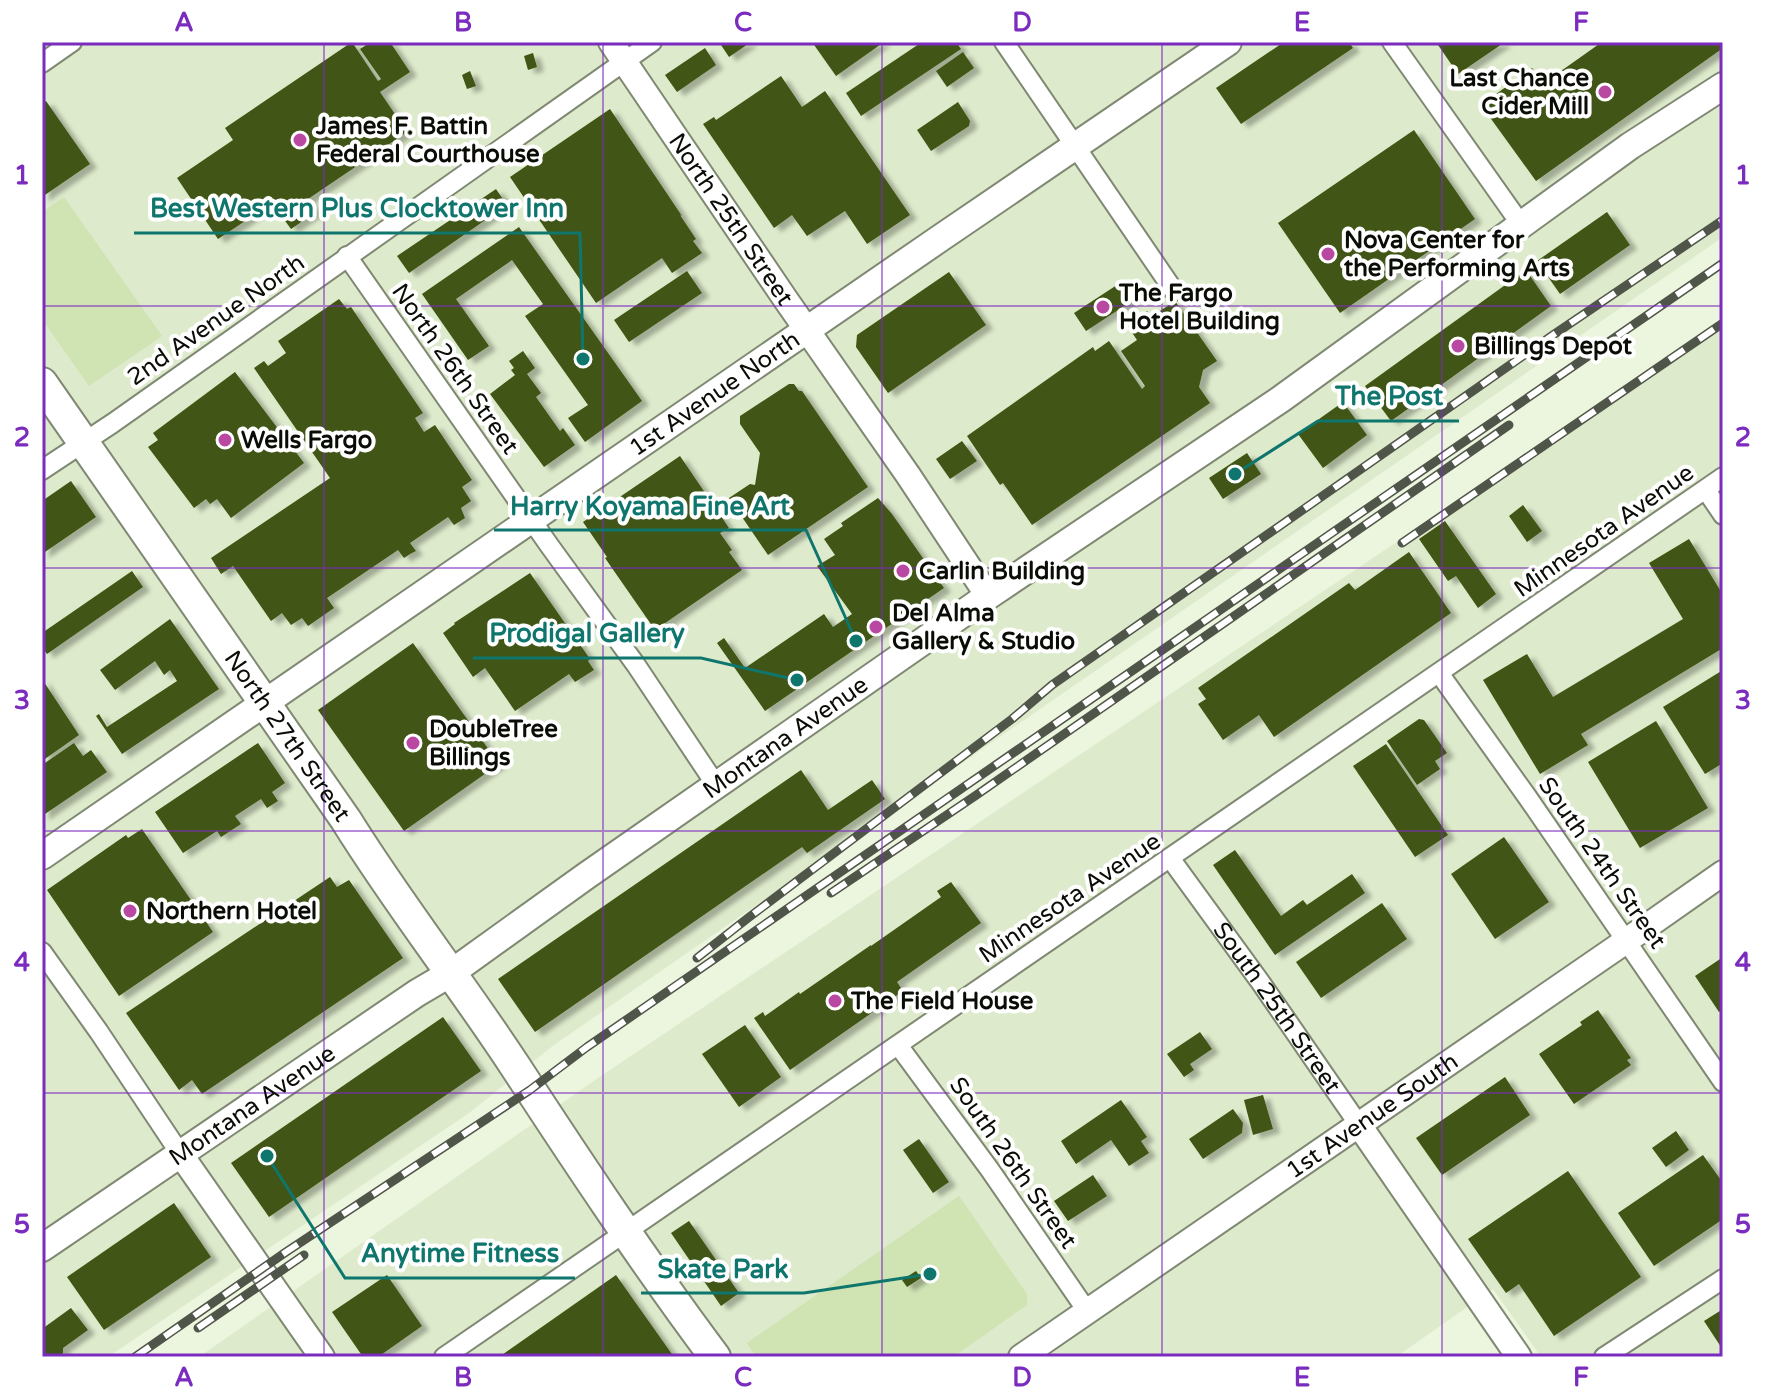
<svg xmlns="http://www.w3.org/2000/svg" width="1765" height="1399" viewBox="0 0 1765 1399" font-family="'Varela Round',sans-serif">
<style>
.built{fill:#ddeacb}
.green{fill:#cfe3b3}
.building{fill:#3f5512;filter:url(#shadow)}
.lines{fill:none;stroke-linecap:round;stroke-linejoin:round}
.minor-casing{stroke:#7f8872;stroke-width:22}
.tertiary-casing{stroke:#7f8872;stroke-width:28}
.secondary-casing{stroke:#7f8872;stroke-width:30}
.primary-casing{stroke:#7f8872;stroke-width:34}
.minor{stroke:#fff;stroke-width:18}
.tertiary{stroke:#fff;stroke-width:24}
.secondary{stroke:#fff;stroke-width:26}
.primary{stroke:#fff;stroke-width:30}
.rail-casing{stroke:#505549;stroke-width:9}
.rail{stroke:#fff;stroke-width:6;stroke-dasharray:18;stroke-linecap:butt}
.grid{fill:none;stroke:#7b2cbf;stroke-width:2;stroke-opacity:0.55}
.poi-dot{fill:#b948a3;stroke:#fff;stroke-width:3}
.labels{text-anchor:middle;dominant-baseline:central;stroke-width:8;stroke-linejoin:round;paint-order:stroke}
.poi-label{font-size:24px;font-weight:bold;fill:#0a0d06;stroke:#fff;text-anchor:start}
.street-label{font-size:24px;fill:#0a0d06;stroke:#fff}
.leader{fill:none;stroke:#0f766e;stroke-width:3}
.callout-dot{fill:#0f766e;stroke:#fff;stroke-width:3}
.callout-label{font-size:26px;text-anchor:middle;font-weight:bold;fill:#0f766e;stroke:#fff;stroke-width:8;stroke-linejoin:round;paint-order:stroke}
.neatline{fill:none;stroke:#7b2cbf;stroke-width:3}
.grid-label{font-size:26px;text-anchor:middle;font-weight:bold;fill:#7b2cbf}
</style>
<defs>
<filter id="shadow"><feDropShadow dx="7" dy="4" stdDeviation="2" flood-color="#0004"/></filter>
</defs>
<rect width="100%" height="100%" fill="#ecf6de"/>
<g class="built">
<path d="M42 42H1723V237L554 1045 469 1113 108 1357H42Z"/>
<path d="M1723 323V1357H1541L1493 1289 1396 1357H199L598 1078Z"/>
</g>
<g class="green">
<path d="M64 197 162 336 89 386 42 319V212Z"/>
<path d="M959 1196 1027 1294V1305L953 1357H756L747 1343Z"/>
</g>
<g class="building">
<path d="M352 42 378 81 381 79 360 49 371 42H390L410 72 380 92 407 132 308 199 316 212 291 229 272 203 218 239 177 178 233 140 225 128Z"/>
<path d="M719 42H751L729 57Z"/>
<path d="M812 42H884L836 76Z"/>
<path d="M922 42H956L961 49 861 116 846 93Z"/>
<path d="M1284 42H1349L1353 48 1241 124 1216 88Z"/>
<path d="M1436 42H1505L1458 74Z"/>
<path d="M1602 42H1723V48L1536 181 1481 105 1532 68 1544 83Z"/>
<path d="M705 48 716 65 677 92 665 75Z"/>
<path d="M963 52 974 68 947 87 936 71Z"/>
<path d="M533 53 537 67 528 70 524 56Z"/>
<path d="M470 71 476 86 467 89 462 75Z"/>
<path d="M781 76 802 107 825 91 910 215 867 244 845 211 807 236 792 215 774 228 703 124 714 117 716 120Z"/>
<path d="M46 101 90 164 42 197V103Z"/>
<path d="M958 102 970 121 969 126 931 151 917 130Z"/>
<path d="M610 109 682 216 680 215 696 239 693 241 702 253 672 273 662 258 596 303 510 177Z"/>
<path d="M1414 130 1475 219 1340 313 1278 223Z"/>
<path d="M496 189 507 205 409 273 397 256Z"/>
<path d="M1607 212 1630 245 1560 294 1537 261Z"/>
<path d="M519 227 642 401 585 442 568 418 588 405 525 316 543 304 512 260 456 299 489 346 468 360 422 294Z"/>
<path d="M1526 270 1551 306 1391 421 1365 386Z"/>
<path d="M687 271 702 293 629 342 614 320Z"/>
<path d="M949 272 986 325 888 393 856 347 857 335Z"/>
<path d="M1120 283 1132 301 1086 331 1074 313Z"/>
<path d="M339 299 347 309 351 307 423 413 415 418 424 432 435 425 472 480 462 487 471 501 461 508 465 518 454 525 448 517 410 543 416 551 410 554 404 558 398 550 327 598 334 608 308 626 302 618 291 625 282 613 271 621 233 566 221 574 211 558 330 478 254 368 264 361 268 366 286 353 278 341Z"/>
<path d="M1175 301 1217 361 1203 370 1199 387 1210 403 1032 525 1003 483 1000 485 967 436 1093 347 1095 351 1109 341 1142 389 1145 386 1121 351 1137 340 1127 325 1147 311 1153 319 1162 313 1160 311Z"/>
<path d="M523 351 535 368 527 374 541 393 536 397 560 431 563 428 575 445 544 467 490 394 515 375 511 370 514 368 509 361Z"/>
<path d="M235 372 304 463 231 518 217 499 210 504 206 499 194 508 148 447 158 440 153 433Z"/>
<path d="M789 384H794L799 391H802L868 487 768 555 729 498 750 484 755 485 760 453 740 424V416Z"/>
<path d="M1343 402 1367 435 1323 468 1298 434Z"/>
<path d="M962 441 977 461 950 479 936 459Z"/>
<path d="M1247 453 1261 474 1223 499 1209 478Z"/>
<path d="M680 456 729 528 720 533 732 550 729 552 742 570 655 630 605 558 607 557 583 522Z"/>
<path d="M71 481 96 517 42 554V501Z"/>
<path d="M878 498 892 514 944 588 765 711 717 643 724 638 745 668 824 614 833 627 852 614 817 566 835 555 824 539 843 526 841 523Z"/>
<path d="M1523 505 1542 531 1527 542 1509 516Z"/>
<path d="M1445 521 1496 594 1478 608 1456 576 1448 581 1419 539Z"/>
<path d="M1689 539 1723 595V648L1581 734 1588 745 1540 774 1483 680 1527 654 1553 697 1683 619 1649 563Z"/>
<path d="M1409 552 1451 613 1274 737 1259 715 1223 740 1198 704 1206 699 1198 688 1349 583 1355 590Z"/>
<path d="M132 571 143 587 47 654 42 647V633Z"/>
<path d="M530 573 590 659 588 661 594 670 575 682 569 674 515 711 485 668 473 677 443 633 455 624 454 623Z"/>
<path d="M170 619 219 689 122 754 96 716 99 714 107 727 177 681 170 670 164 675 155 661 115 690 100 670Z"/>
<path d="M413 643 499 764 404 831 318 710Z"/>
<path d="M1723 670V763L1705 774 1663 707Z"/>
<path d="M42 679 79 735 42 761Z"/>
<path d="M1419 719 1424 720 1447 753 1435 761 1440 769 1417 785 1387 741Z"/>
<path d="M1656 721 1708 808 1640 848 1588 762Z"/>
<path d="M74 743 83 756 91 750 107 772 42 816V765Z"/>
<path d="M258 743 285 783 272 792 278 801 267 808 261 799 235 816 241 824 221 837 217 831 183 853 155 812Z"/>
<path d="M1386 744 1448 835 1415 857 1353 766Z"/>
<path d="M801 770 828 810 872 780 885 799 807 853 802 847 535 1032 498 979Z"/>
<path d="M142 829 213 932 119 996 47 890 126 835 128 838Z"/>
<path d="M1504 837 1549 902 1495 939 1451 874Z"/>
<path d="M1235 850 1281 916 1303 900 1307 905 1352 874 1365 893 1275 955 1213 865Z"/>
<path d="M330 877 337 887 349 880 403 958 202 1094 192 1080 179 1090 126 1013Z"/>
<path d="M951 882 981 923 897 982 903 991 790 1070 754 1018 763 1012 765 1016 799 992 800 994 871 945V946L941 897 937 891Z"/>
<path d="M1382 903 1407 939 1321 998 1296 962Z"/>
<path d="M1723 957V1009L1719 1012 1695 976Z"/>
<path d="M1598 1010 1631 1058 1627 1060 1631 1065 1574 1104 1539 1054 1582 1025 1580 1022Z"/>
<path d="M443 1017 481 1071 269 1217 231 1163Z"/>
<path d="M745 1025 781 1077 739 1107 702 1054Z"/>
<path d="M1200 1032 1212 1049 1190 1064 1194 1070 1184 1077 1167 1054Z"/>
<path d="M1505 1077 1530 1115 1442 1175 1416 1138Z"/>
<path d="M1263 1095 1273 1129 1253 1135 1244 1100Z"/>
<path d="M1121 1100 1147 1137 1141 1141 1149 1153 1129 1166 1111 1140 1076 1164 1061 1141Z"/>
<path d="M1233 1109 1243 1123 1242 1133 1203 1159 1189 1139Z"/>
<path d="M1676 1131 1689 1150 1666 1167 1652 1148Z"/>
<path d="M919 1139 949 1182 933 1193 903 1150Z"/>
<path d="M1703 1155 1723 1183V1219L1654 1266 1618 1213Z"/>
<path d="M1568 1171 1641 1277 1554 1336 1519 1284 1506 1293 1468 1239Z"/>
<path d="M1093 1175 1107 1196 1068 1221 1054 1201Z"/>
<path d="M174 1203 211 1257 104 1330 67 1277Z"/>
<path d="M689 1221 739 1293 721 1306 671 1233Z"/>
<path d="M916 1271 921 1278 907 1287 902 1280Z"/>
<path d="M387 1275 422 1326 378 1357H363L332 1312Z"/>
<path d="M616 1275 674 1357H499Z"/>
<path d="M71 1308 88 1330 63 1348V1353L61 1355 62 1357H42V1329Z"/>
<path d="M1723 1309V1350L1704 1321Z"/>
</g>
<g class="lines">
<defs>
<g id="minor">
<path d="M1004 42 1174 291"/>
<path d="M1392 42 1522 226"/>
<path d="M42 63 72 42"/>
<path d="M347 256 549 545 636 665 716 785"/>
<path d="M42 470 113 423 652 42"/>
<path d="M1706 490 1723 515"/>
<path d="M1439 673 1528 798 1723 1082"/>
<path id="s1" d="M1170 858 1261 983 1359 1125"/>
<path d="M42 952 99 1032 181 1155"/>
<path d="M898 1045 990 1170 1087 1311"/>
<path d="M444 1357 1723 477"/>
<path d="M1604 1357 1723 1279"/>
</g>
<g id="tertiary">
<path id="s2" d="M611 42 786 300 908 475 988 596"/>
<path d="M1359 1125 1519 1357"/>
<path d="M181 1155 322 1357"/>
<path id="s3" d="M1021 1357 1626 941 1723 873"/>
</g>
<g id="secondary">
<path id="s4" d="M42 856 939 239 1228 42"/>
<path id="s5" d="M42 1248 417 993 451 973 586 876 988 596 1281 399 1630 146 1723 86"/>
</g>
<g id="primary">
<path id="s6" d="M42 383 346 820C398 904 460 982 515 1066 579 1164 644 1262 715 1357"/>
</g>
</defs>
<use href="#minor" class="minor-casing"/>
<use href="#tertiary" class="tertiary-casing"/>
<use href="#secondary" class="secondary-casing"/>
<use href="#primary" class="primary-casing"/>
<use href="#minor" class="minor"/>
<use href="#tertiary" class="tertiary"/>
<use href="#secondary" class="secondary"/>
<use href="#primary" class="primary"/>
<defs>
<g id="rail">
<path d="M1402 543 1723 323"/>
<path d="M831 893 975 796 1509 425"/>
<path d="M697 958 748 918 1012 719 1052 685 1553 335 1723 220"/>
<path d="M198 1328 304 1255"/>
<path d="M135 1357 286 1252 530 1090 587 1047 1723 263"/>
</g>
</defs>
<use href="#rail" class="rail-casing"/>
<use href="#rail" class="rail"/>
</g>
<path class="grid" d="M324 42V1357M603 42V1357M882 42V1357M1162 42V1357M1442 42V1357M42 306H1723M42 568H1723M42 831H1723M42 1093H1723"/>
<g class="poi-dot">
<circle cx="1605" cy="92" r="8"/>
<circle cx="300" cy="140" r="8"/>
<circle cx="1328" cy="254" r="8"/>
<circle cx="1103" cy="307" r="8"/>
<circle cx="1458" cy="346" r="8"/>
<circle cx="225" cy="440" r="8"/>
<circle cx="903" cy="571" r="8"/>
<circle cx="876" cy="627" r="8"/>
<circle cx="413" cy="743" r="8"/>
<circle cx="130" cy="911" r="8"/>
<circle cx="835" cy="1001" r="8"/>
</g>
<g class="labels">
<g class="poi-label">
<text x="1589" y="78" text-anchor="end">Last Chance<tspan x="1589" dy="28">Cider Mill</tspan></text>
<text x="316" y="126">James F. Battin<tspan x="316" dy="28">Federal Courthouse</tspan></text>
<text x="1344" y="240">Nova Center for<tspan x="1344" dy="28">the Performing Arts</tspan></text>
<text x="1119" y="293">The Fargo<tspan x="1119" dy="28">Hotel Building</tspan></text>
<text x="1474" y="346">Billings Depot</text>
<text x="241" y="440">Wells Fargo</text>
<text x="919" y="571">Carlin Building</text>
<text x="892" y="613">Del Alma<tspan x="892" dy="28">Gallery &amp; Studio</tspan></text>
<text x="429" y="729">DoubleTree<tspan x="429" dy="28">Billings</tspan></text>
<text x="146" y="911">Northern Hotel</text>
<text x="851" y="1001">The Field House</text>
</g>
<g class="street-label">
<text stroke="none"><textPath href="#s2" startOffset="214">North 25th Street</textPath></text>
<text transform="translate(216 320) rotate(-35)">2nd Avenue North</text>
<text transform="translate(455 369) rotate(55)">North 26th Street</text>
<text stroke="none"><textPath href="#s4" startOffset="816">1st Avenue North</textPath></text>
<text transform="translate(1604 531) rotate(-35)">Minnesota Avenue</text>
<text stroke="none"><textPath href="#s6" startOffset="430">North 27th Street</textPath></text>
<text stroke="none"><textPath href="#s5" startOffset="902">Montana Avenue</textPath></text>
<text transform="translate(1602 863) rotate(55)">South 24th Street</text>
<text transform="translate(1070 898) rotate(-34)">Minnesota Avenue</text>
<text stroke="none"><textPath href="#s1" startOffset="184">South 25th Street</textPath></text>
<text stroke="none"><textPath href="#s5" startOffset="254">Montana Avenue</textPath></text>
<text stroke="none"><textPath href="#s3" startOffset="426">1st Avenue South</textPath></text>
<text transform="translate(1013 1163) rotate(55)">South 26th Street</text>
</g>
</g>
<path class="leader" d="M583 359L580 233H134M1235 474L1318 421H1459M856 641L806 530H494M797 680L701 658H473M267 1156L345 1278H575M930 1274L804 1293H641"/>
<g class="callout-dot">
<circle cx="583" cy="359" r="8"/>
<circle cx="1235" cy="474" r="8"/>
<circle cx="856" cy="641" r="8"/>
<circle cx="797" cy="680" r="8"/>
<circle cx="267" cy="1156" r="8"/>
<circle cx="930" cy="1274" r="8"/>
</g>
<g class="callout-label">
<text x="357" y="217">Best Western Plus Clocktower Inn</text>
<text x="1389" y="405">The Post</text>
<text x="650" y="515">Harry Koyama Fine Art</text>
<text x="587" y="642">Prodigal Gallery</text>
<text x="460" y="1262">Anytime Fitness</text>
<text x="723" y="1278">Skate Park</text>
</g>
<rect width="1765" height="1399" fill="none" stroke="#ffffff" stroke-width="88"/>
<rect x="44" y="44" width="1677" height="1311" class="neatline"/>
<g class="grid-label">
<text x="184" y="31">A</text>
<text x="463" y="31">B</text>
<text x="743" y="31">C</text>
<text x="1022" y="31">D</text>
<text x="1302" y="31">E</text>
<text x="1581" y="31">F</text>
<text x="22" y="184">1</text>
<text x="1743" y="184">1</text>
<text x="22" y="446">2</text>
<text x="1743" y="446">2</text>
<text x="22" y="709">3</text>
<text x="1743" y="709">3</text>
<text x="22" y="971">4</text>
<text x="1743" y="971">4</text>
<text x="22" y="1233">5</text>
<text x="1743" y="1233">5</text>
<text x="184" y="1386">A</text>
<text x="463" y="1386">B</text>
<text x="743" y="1386">C</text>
<text x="1022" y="1386">D</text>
<text x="1302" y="1386">E</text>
<text x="1581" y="1386">F</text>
</g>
</svg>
